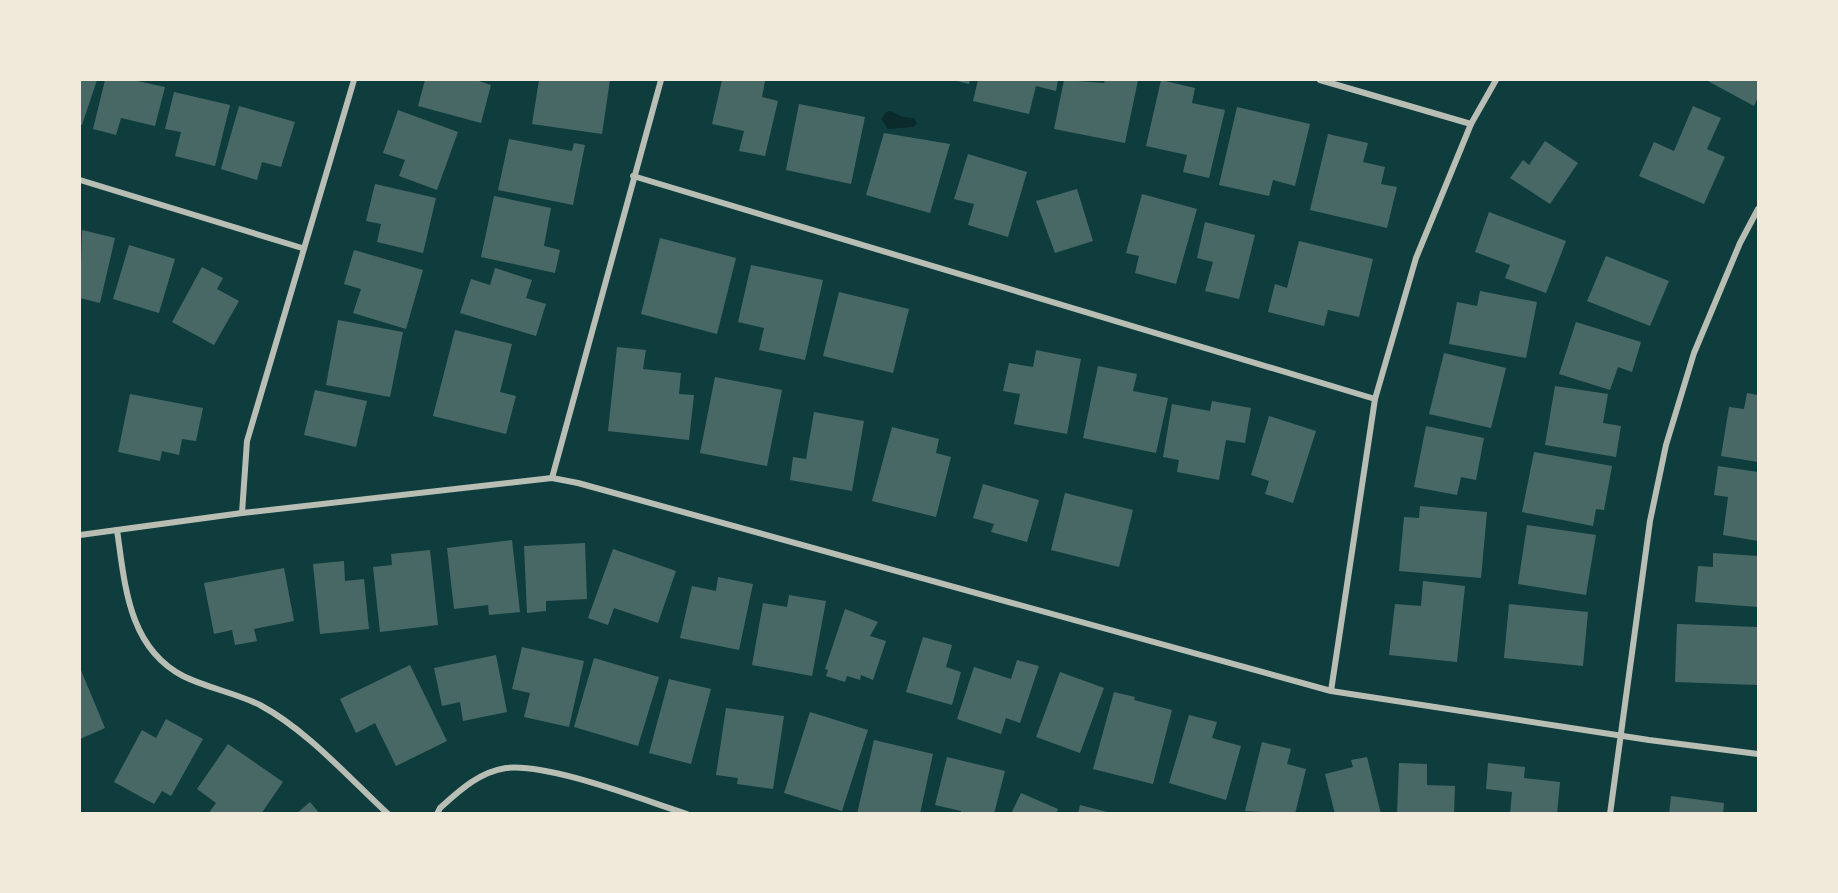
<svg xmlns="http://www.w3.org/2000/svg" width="1838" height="893" viewBox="0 0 1838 893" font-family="'Alegreya Sans',sans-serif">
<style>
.water{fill:#0a2a2b}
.building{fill:#486865}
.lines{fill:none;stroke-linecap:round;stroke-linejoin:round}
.minor{stroke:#b8beb3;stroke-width:6}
</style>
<rect width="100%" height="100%" fill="#0f3d3e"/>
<path class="water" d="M891 111 902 117 914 118 917 124 913 127 888 129 881 119 886 112Z"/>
<g class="building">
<path d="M80 80H97L82 125 80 124Z"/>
<path d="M105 80H133L165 87 155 126 121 118 116 135 93 129Z"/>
<path d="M425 80H476L491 85 481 123 418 106Z"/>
<path d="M539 80H610L602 134 532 124Z"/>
<path d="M722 80 765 81 762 97 778 101 765 156 739 151 744 131 712 124Z"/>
<path d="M953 80H970L969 84Z"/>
<path d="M978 80H1058L1056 91 1036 86 1029 114 973 101Z"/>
<path d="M1064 80 1104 83 1105 80H1138L1125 143 1054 129Z"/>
<path d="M1161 80 1195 88 1192 103 1225 110 1209 178 1183 172 1187 155 1146 146Z"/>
<path d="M1706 80H1758V97L1754 106Z"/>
<path d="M174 92 230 105 215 166 175 156 181 132 165 129Z"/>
<path d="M799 104 865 117 851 184 786 170Z"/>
<path d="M239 106 295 122 281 167 262 162 257 180 221 169Z"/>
<path d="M1693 106 1721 118 1707 149 1725 157 1704 204 1639 176 1654 142 1674 151Z"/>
<path d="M1237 107 1310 124 1295 186 1273 180 1269 196 1219 185Z"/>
<path d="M398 110 458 132 437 190 399 176 405 160 383 153Z"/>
<path d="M884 133 950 144 930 213 866 195Z"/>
<path d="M1328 134 1368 143 1363 162 1385 167 1381 184 1397 187 1387 228 1310 210Z"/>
<path d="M509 139 572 151 574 143 585 145 573 205 498 190Z"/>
<path d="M1545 141 1578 163 1550 204 1510 178 1523 160 1529 165Z"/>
<path d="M968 154 1027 172 1008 237 968 225 974 204 954 199Z"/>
<path d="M375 184 436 198 423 253 377 242 381 224 366 221Z"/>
<path d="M1077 189 1093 241 1055 253 1036 201Z"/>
<path d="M1142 194 1197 209 1176 284 1135 273 1139 256 1126 253Z"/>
<path d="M494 196 551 208 544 246 560 250 555 273 481 257Z"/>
<path d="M1489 212 1566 241 1546 293 1505 278 1510 265 1475 252Z"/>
<path d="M1205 222 1255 235 1239 299 1205 291 1213 262 1197 258Z"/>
<path d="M82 230 115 238 100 303 80 298Z"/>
<path d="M660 238 736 258 717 334 641 314Z"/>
<path d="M1299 241 1373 259 1359 317 1328 310 1324 326 1268 312 1275 284 1287 288Z"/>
<path d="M129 245 175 259 159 313 113 299Z"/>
<path d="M354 250 423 270 406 329 353 313 361 289 344 284Z"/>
<path d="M1606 256 1669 281 1650 326 1587 301Z"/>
<path d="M751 265 823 280 805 360 759 350 764 328 738 322Z"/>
<path d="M202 267 223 278 217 289 239 301 214 345 172 322Z"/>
<path d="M495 268 532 280 526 298 546 304 536 336 460 313 471 279 490 285Z"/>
<path d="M1480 291 1537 302 1526 358 1449 344 1457 302 1477 306Z"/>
<path d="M839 292 909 309 893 373 823 356Z"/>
<path d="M338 320 403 332 390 397 326 385Z"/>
<path d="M1576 322 1641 342 1632 372 1618 367 1610 390 1559 374Z"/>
<path d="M455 330 512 344 500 392 516 396 506 434 433 416Z"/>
<path d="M617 347 646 350 643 369 681 373 679 394 694 395 689 440 608 431Z"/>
<path d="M1036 350 1081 359 1067 434 1014 424 1020 394 1003 391 1009 363 1033 367Z"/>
<path d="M1444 353 1506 368 1491 428 1429 414Z"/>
<path d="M1098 366 1137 374 1133 391 1168 398 1156 453 1083 438Z"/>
<path d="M715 377 782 390 767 466 700 453Z"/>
<path d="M1555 386 1608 394 1603 423 1621 426 1616 457 1545 445Z"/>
<path d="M315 390 367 401 356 447 304 435Z"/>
<path d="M1747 393 1758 395V462L1721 456 1729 407 1744 409Z"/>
<path d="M130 394 203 408 196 441 182 439 179 455 162 451 160 461 118 452Z"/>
<path d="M1212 401 1251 408 1245 443 1226 440 1219 480 1177 472 1179 460 1163 457 1172 404 1210 411Z"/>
<path d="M814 412 864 421 852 491 790 480 793 457 806 459Z"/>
<path d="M1269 416 1316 431 1293 503 1265 494 1269 481 1251 475Z"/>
<path d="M1426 426 1484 438 1476 480 1461 477 1457 495 1414 487Z"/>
<path d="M892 427 939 439 936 453 951 457 936 517 872 501Z"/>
<path d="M1534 452 1612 466 1604 510 1596 509 1593 526 1522 512Z"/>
<path d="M1718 466 1758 472V541L1723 535 1728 497 1714 495Z"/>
<path d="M983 484 1039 500 1027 542 991 532 994 524 973 518Z"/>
<path d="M1065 493 1133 510 1119 567 1051 550Z"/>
<path d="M1420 506 1487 512 1481 578 1399 571 1404 517 1419 518Z"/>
<path d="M1527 525 1596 535 1586 595 1518 584Z"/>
<path d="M512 540 520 612 489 615 488 605 454 609 447 548Z"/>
<path d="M585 543 587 599 546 601V611L527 613 524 546Z"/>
<path d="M613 549 676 571 658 623 614 608 608 625 588 618Z"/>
<path d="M430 550 438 625 380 632 373 567 392 565 391 554Z"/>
<path d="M1713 553 1758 556V607L1695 602 1698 566 1713 567Z"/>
<path d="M344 561 345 581 364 579 369 629 320 634 313 564Z"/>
<path d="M284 568 294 621 254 629 257 641 235 645 232 630 214 634 204 583Z"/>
<path d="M718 577 753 584 739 650 680 638 692 586 716 591Z"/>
<path d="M1423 581 1465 586 1457 662 1389 655 1395 604 1421 606Z"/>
<path d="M789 595 826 601 812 676 752 665 763 603 787 607Z"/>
<path d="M1509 604 1588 612 1583 666 1504 658Z"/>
<path d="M845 609 878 622 870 636 886 641 873 680 861 675 860 680 847 676 845 682 826 676 828 670 825 669Z"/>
<path d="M1677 624 1758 627V685L1675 682Z"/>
<path d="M923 637 952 645 946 667 961 672 952 705 906 692Z"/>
<path d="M522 647 584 661 569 727 524 717 530 693 512 689Z"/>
<path d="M496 655 507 712 463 721 460 702 442 706 434 668Z"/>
<path d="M594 658 659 677 638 746 574 727Z"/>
<path d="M1017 660 1039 666 1020 723 1006 718 1001 734 957 719 974 667 1011 679Z"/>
<path d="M410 665 447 741 396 766 375 723 356 733 340 699Z"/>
<path d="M80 668 105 728 80 739Z"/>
<path d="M1060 672 1104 688 1080 753 1036 737Z"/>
<path d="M669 679 711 689 691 764 649 753Z"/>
<path d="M1114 692 1135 697 1134 700 1172 710 1153 784 1093 769Z"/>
<path d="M726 708 784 716 773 789 737 784 738 778 716 775Z"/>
<path d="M810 712 868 730 842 811 784 793Z"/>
<path d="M1189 715 1217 722 1212 738 1241 746 1226 800 1169 783Z"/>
<path d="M166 719 203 739 171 796 162 791 154 804 114 782 142 730 156 738Z"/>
<path d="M874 740 933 754 920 814H857Z"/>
<path d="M1262 742 1291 749 1287 764 1306 769 1295 814 1245 811Z"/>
<path d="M228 744 283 782 261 814H208L216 803 197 789Z"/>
<path d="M947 757 1005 771 994 814H961V811L935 805Z"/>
<path d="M1367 757 1381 814H1335L1325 774 1353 767 1351 760Z"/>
<path d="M1399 763 1427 764V785L1455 786 1454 814H1397Z"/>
<path d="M1488 763 1525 767 1524 778 1560 782 1557 814H1510L1512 792 1486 789Z"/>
<path d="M1021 793 1058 809 1056 814H1011Z"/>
<path d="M1671 796 1724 803 1723 814H1669Z"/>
<path d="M310 802 320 814H296Z"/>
<path d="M1080 805 1111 813V814H1078Z"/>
</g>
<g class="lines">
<g class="minor">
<path d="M1320 80 1471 124"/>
<path d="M633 176 1375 399"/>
<path d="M80 180 302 248"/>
<path d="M552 478 661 80"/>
<path d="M242 513 247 441 354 80"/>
<path d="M117 530C125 585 128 647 183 676 207 688 236 693 260 705 308 731 348 777 388 814"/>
<path d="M80 535 242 513 552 478 578 483 1331 691 1649 740 1758 754"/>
<path d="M1331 691 1375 399 1416 258 1471 124 1496 80"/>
<path d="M437 814 440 808C459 791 479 772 506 768 549 763 643 800 687 814"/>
<path d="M1610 814 1650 521 1666 445 1694 353 1740 243 1758 209"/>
</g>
</g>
<rect width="1838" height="893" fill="none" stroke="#f1e9da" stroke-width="162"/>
</svg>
